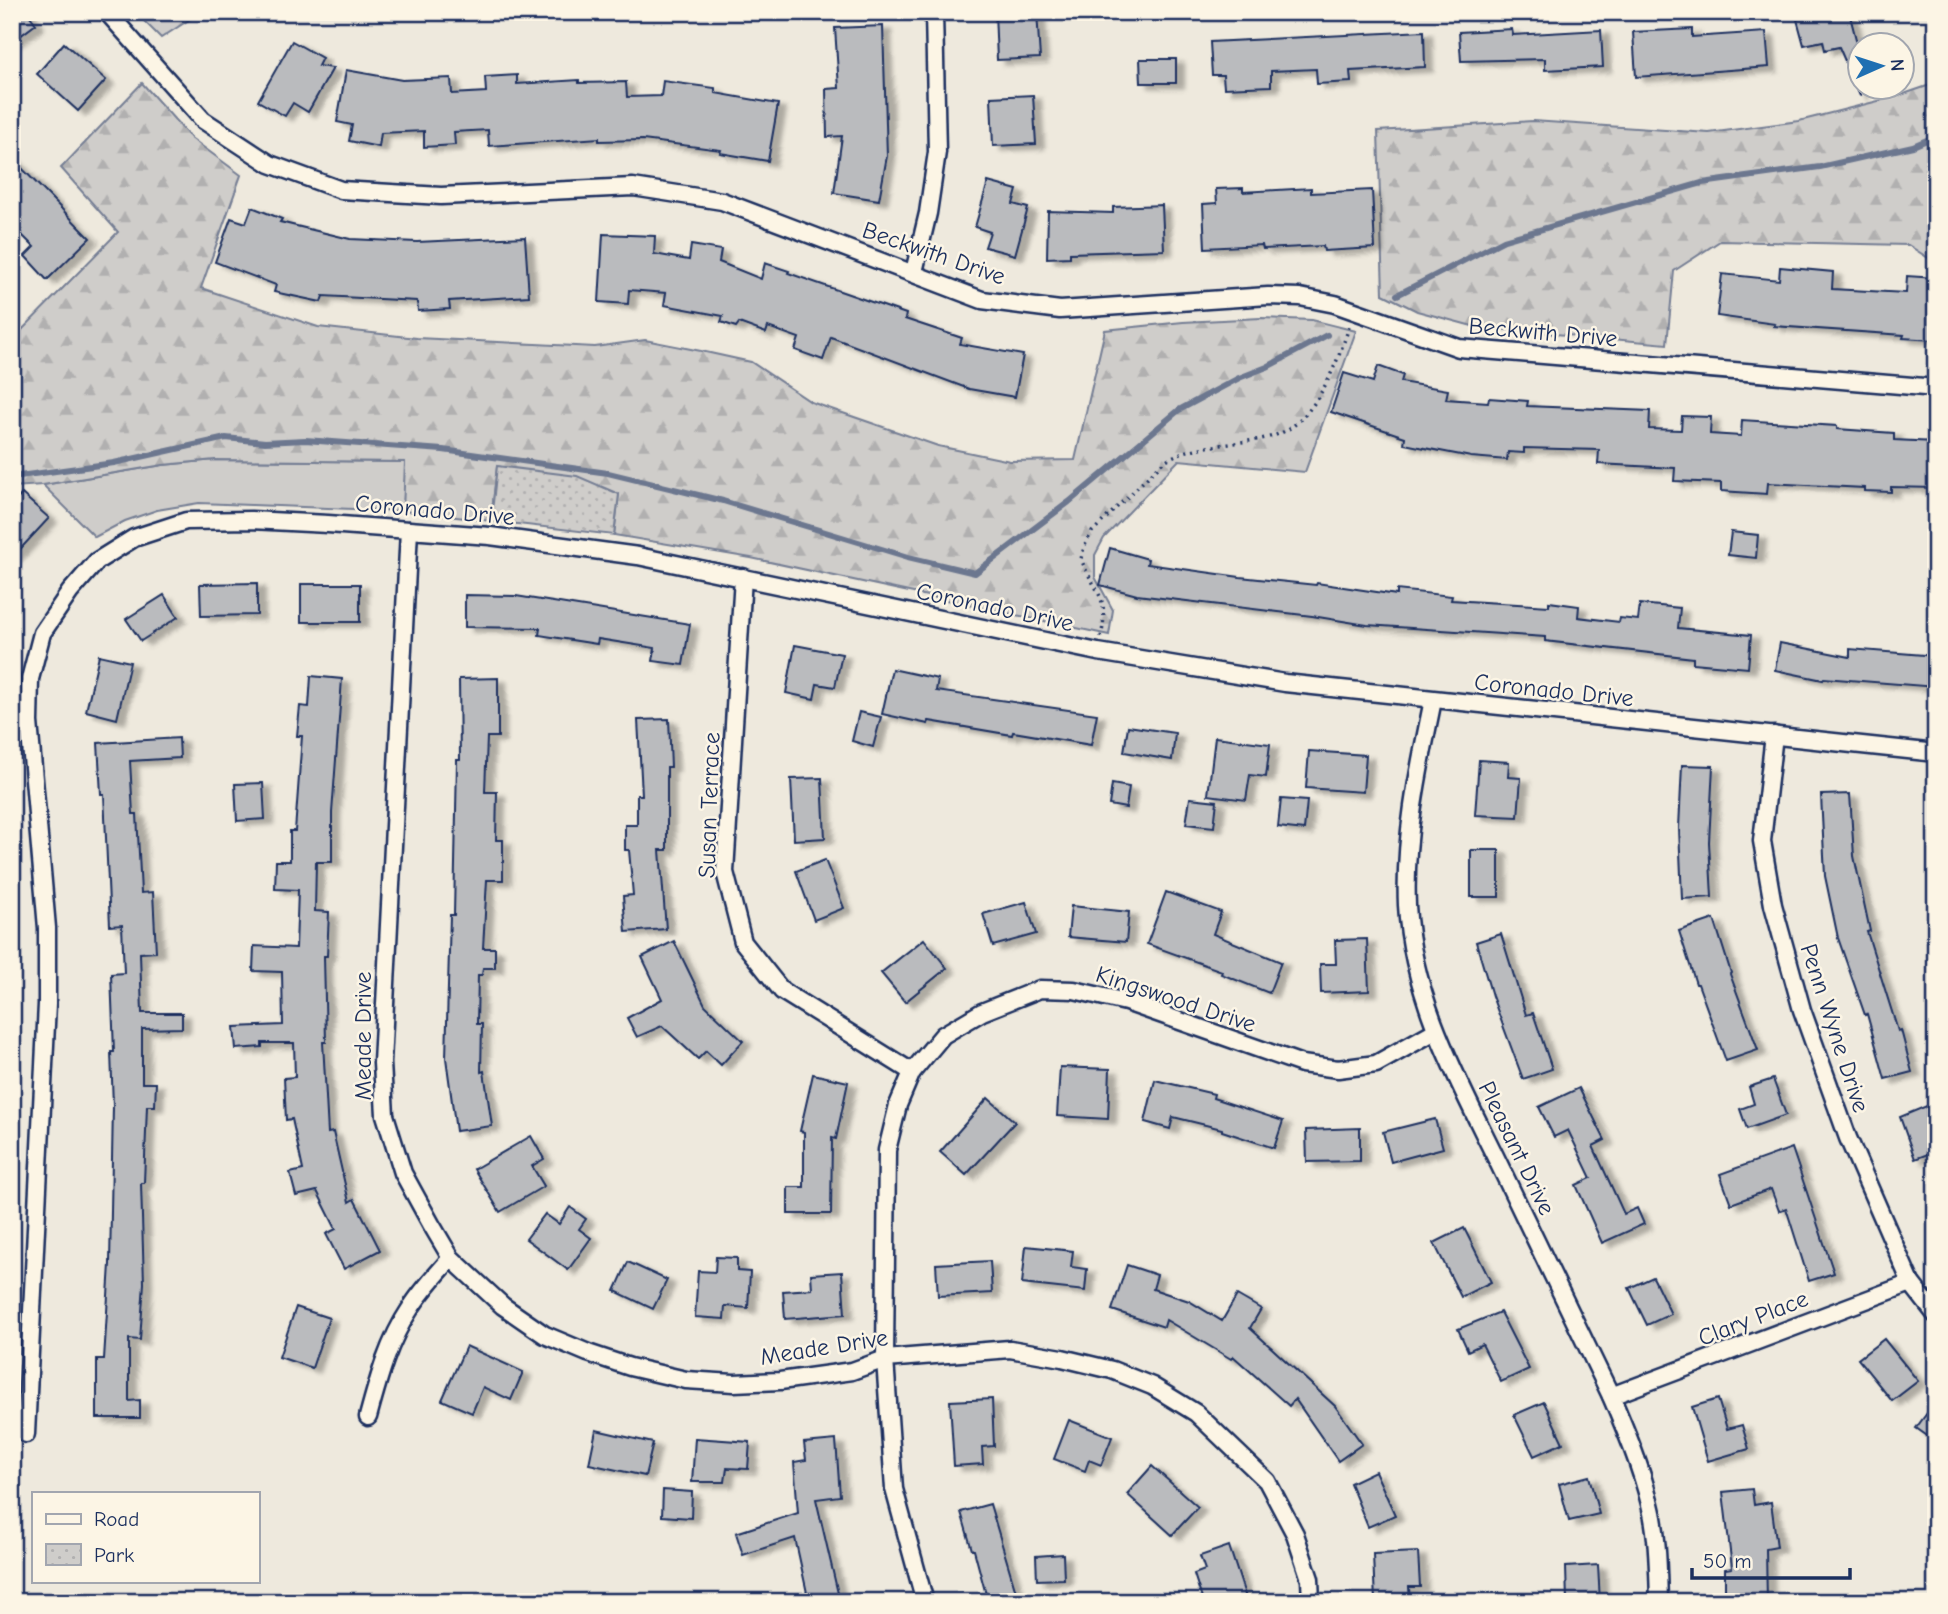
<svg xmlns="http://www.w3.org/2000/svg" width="1948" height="1614" viewBox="0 0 1948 1614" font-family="'Comic Neue',sans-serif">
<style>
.grass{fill:#cfcdca;stroke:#757e94;stroke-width:2}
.forest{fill:url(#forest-firs);stroke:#757e94;stroke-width:2}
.park{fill:url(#park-dots);stroke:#757e94;stroke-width:2}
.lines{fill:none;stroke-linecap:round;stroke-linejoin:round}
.stream{stroke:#6c778f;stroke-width:6}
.building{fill:#babbbe;stroke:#1b2f5e;stroke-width:2;filter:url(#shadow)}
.minor-casing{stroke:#1b2f5e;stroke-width:21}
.path{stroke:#1b2f5e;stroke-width:3.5;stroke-dasharray:2 5;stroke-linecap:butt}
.minor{stroke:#fcf5e5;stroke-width:16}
.labels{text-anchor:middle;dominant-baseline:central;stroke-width:5;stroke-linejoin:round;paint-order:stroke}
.street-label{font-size:24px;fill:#1b2f5e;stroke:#fcf5e5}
</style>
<defs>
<pattern id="forest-firs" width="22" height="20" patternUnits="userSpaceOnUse" patternTransform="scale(1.75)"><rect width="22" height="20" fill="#cfcdca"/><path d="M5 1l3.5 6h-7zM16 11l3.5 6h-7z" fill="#b1b0b0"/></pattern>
<pattern id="park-dots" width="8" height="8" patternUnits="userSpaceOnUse" patternTransform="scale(1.75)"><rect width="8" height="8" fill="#cfcdca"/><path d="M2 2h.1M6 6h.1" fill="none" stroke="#b1b0b0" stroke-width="1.8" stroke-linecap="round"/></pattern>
<filter id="shadow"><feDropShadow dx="8" dy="4.5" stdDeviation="2" flood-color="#0004"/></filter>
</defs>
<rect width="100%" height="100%" fill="#eee9dd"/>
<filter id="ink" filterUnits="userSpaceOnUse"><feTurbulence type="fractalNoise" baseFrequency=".0143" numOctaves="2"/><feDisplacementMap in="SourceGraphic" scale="14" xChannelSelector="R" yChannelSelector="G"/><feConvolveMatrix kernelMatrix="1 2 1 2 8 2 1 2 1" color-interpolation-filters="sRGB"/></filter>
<g filter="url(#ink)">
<path class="grass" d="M215 460 406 462 403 511 199 503 157 510 125 521 95 537 43 485 163 465Z"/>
<g class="forest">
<path d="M135 12H201L161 38Z"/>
<path d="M142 83 191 138 241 175 201 288 318 327 417 338 595 347 645 340 701 351 751 362 811 402 938 446 1010 461 1075 460 1105 330 1183 322 1261 318 1312 320 1356 331 1305 472 1179 460 1104 538 1095 555V577L1113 610 1109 635 751 558 614 535 619 494 497 466 491 521 403 511 405 462 215 460 163 465 43 485 12 487V340L118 232 61 168Z"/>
<path d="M1936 83V263L1908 245 1720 241 1674 271 1667 344 1476 327 1417 311 1383 294 1378 131 1533 121 1709 133 1799 121 1898 96Z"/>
</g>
<path class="park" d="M497 466 577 476 619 494 614 535 491 521Z"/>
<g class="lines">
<g class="stream">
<path d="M1397 295 1504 240 1702 183 1820 167 1913 146 1936 136"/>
<path d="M12 477 114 463 226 438 265 442 305 440 443 450 608 473 723 501 908 557 975 573 1069 502 1179 410 1239 378 1267 367 1327 335"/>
</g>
</g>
<g class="building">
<path d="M12 12H27L36 24 12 42Z"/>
<path d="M995 12H1037L1040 58 997 60Z"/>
<path d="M1795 12H1849L1860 55V96L1839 47 1825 50 1823 41 1804 45Z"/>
<path d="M883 26 887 156 879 200 834 193 842 136 827 137 826 89 839 88 835 28Z"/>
<path d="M1512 29 1513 35 1601 30 1603 67 1545 70V59L1461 61 1459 32Z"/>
<path d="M1692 29V37L1766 32 1769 67 1636 77 1633 32Z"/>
<path d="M1424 31 1425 67 1350 71 1351 82 1317 84 1316 69 1271 71V86L1224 88 1223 75H1212L1210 42Z"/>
<path d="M292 41 322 58 318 66 333 68 308 112 293 103 285 116 258 101Z"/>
<path d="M64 43 106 80 78 111 37 74Z"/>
<path d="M1140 59H1176V83H1141Z"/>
<path d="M346 70 402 80 451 78 452 94 486 92 485 77 517 75V84L579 80V83L626 82 627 97 661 96 663 81 715 88V93L778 104 768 161 720 153 721 150 643 140 599 141V138L489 146 488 130 454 132 455 145 424 147V131L381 133 379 147 349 141 352 125 337 122Z"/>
<path d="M1033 95 1036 144 993 146 991 97Z"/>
<path d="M12 158 90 238 47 280 25 256 34 247 12 225Z"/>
<path d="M988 182 1017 190 1013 204 1028 208 1015 255 985 247 990 232 975 227Z"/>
<path d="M1243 188V192L1311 188V193L1372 190 1375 248 1324 251 1323 246 1263 249 1262 245 1205 248 1203 204 1217 203 1216 189Z"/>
<path d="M1162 205 1164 250 1070 253V257L1047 258 1048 211 1113 213V207Z"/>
<path d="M252 207 282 219 280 222 350 239 417 242 525 237 529 296 449 301 450 309 418 311 417 301 323 296 321 302 274 292 276 285 215 262 231 218 246 223Z"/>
<path d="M603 234 655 236 654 254 689 260 691 245 721 250 719 262 761 279 765 263 789 271 788 273 906 314 905 319 962 338 960 344 1023 355 1015 397 969 389 831 337 823 360 795 350 799 338 768 327 766 333 739 323 736 327 721 322 723 316 664 305 666 293 629 290 628 304 599 302Z"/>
<path d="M1780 267 1833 272 1832 289 1906 293 1907 276 1936 278V325L1933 340 1903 338 1904 335 1774 326 1775 324 1717 316 1722 274 1779 280Z"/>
<path d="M1378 366 1403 375 1401 382 1448 390 1446 399 1488 402 1489 398 1528 401 1527 406 1650 411 1649 429 1681 430 1682 416 1711 417 1710 434 1741 436 1742 420 1837 426V429L1894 433V440L1936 442V488L1891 487V492L1864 491V488L1768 483 1767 494 1721 491V483L1674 481 1675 468 1598 464 1599 450 1524 448V453L1508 452 1507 460 1471 457 1404 444 1405 437 1331 412 1344 373 1373 382Z"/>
<path d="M22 494 49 518 12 558V505Z"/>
<path d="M1731 532 1758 535 1756 558 1728 555Z"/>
<path d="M1110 548 1148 559 1147 564 1240 577 1316 585 1317 583 1397 595V590L1452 596 1451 600 1549 606V602L1579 606 1578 617 1619 622 1620 618 1638 620 1640 604 1680 608 1678 628 1751 635 1748 668 1693 663V658L1545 641V637L1367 625 1312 616 1137 595 1100 585Z"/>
<path d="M257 583V615L201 616 200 584Z"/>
<rect x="301" y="584" width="59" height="38"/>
<path d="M164 595 178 617 141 641 126 619Z"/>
<path d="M465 595 516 596 690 624 683 665 653 661 655 648 598 639 597 644 539 635 540 628 465 627Z"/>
<path d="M1780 643 1850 657V649L1936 656V687L1824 678 1823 680 1775 670Z"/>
<path d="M795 645 842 654 835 687 817 684 814 699 786 693Z"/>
<path d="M99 655 130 662 117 719 86 711Z"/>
<path d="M892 669 938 679 936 691 1097 714 1091 745 1013 732 1012 735 929 721 928 724 882 714Z"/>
<path d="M311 676 342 679 332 813V862H316L315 911 329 912 327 956H324L326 1042H323L328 1133 333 1132 349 1202 354 1199 380 1250 344 1269 326 1234 336 1229 317 1191 296 1196 290 1173 303 1170 292 1119 286 1120 284 1078 295 1077 294 1043H262V1047L236 1049 234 1027 283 1025 282 972 253 971 254 946 296 948 298 890 275 889 276 861H290V831H295L302 736H297L300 706 309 707Z"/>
<path d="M498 678V737H487L485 792H497L496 840H503V880H487L483 948H495V968H483L482 975H478L477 1024H482L481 1072 484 1071 492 1126 456 1131 446 1058 450 915H454L457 760H460L459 679Z"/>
<path d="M859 712 881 717 873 747 852 741Z"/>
<path d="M669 719 671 767H667V850H660L666 929 626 932 623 896 633 895 629 850H625V825H637V795H642L638 720Z"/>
<path d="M1128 726 1175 733 1172 760 1124 752Z"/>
<path d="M1215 737 1270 744 1266 777 1250 775 1246 800 1208 795Z"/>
<path d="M179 738 180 758 130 761 133 814H137L141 893 153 892 156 952 140 953 142 1013H182V1028L142 1029V1083H156L155 1106H147L144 1183H141L144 1283 140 1340 129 1339V1401L140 1400V1418H97V1359H104L110 1264 113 1106 111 1052H114L111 974 124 973 122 925 110 926 104 794H101L98 743Z"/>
<path d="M1309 751 1366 755 1363 792 1306 788Z"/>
<path d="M1479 760 1509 762 1508 777 1521 778 1518 817 1475 815Z"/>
<path d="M1682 765 1713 766 1709 842 1712 897 1682 899 1679 828Z"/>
<path d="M822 778 825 838 794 840 791 779Z"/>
<path d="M263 783 265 819 237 821 235 784Z"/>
<path d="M1112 784 1129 787 1126 808 1109 805Z"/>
<path d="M1850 794 1854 856 1870 931 1867 932 1898 1031 1901 1030 1912 1072 1885 1079 1867 1014 1865 1015 1838 938 1825 876 1821 795Z"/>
<path d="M1190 798 1217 801 1214 827 1186 824Z"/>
<path d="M1281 799 1307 801 1304 830 1278 827Z"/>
<rect x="1471" y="850" width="28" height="47"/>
<path d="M825 860 844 908 814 920 796 871Z"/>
<path d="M1166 892 1221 912 1213 934 1281 962 1269 993 1221 974 1222 971 1147 944Z"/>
<path d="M1026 902 1036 934 993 946 983 914Z"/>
<path d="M1071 906 1129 912 1126 942 1068 937Z"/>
<path d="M1714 919 1731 973 1730 974 1758 1050 1726 1061 1698 984H1696L1679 931Z"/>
<path d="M1501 934 1526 1015 1533 1013 1552 1069 1523 1079 1492 996 1476 942Z"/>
<path d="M924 939 947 968 905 1002 881 973Z"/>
<path d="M1367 939 1369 991 1321 993 1320 964H1336L1335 940Z"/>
<path d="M674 941 705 1005 743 1041 721 1065 706 1051 698 1059 662 1026 637 1037 627 1018 662 999 642 957Z"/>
<path d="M1060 1067 1110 1069 1108 1119 1057 1116Z"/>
<path d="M813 1074 848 1082 836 1139 832 1138 831 1214H788V1187H804V1132L800 1131Z"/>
<path d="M1773 1079 1786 1115 1747 1129 1740 1109 1754 1104 1749 1087Z"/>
<path d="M1155 1080 1214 1094 1213 1098 1283 1121 1274 1148 1222 1131V1129L1173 1117 1170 1129 1145 1122Z"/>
<path d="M1579 1088 1605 1140 1593 1146 1624 1214 1637 1208 1644 1224 1602 1243 1576 1185 1591 1178 1568 1130 1554 1137 1539 1107Z"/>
<path d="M988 1098 1015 1122 966 1175 940 1152Z"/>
<path d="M1929 1105 1936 1124V1151L1915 1159 1900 1117Z"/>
<path d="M1435 1119 1443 1148 1391 1162 1383 1132Z"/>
<path d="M1360 1128V1161L1307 1162 1306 1130Z"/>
<path d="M531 1136 544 1159 532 1166 544 1186 500 1212 474 1169Z"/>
<path d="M1792 1148 1834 1273 1809 1281 1786 1208 1779 1211 1771 1189 1731 1204 1720 1174Z"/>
<path d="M570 1207 586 1219 579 1229 591 1238 568 1270 526 1239 545 1214 559 1224Z"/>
<path d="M1464 1228 1491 1282 1461 1297 1434 1243Z"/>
<path d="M1026 1246 1073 1251 1071 1267 1087 1269 1085 1291 1022 1284Z"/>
<path d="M716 1257 737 1258V1271L750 1272 748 1308 725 1306 724 1319 695 1317 698 1271 715 1272Z"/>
<path d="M990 1261 992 1293 938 1296 936 1264Z"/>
<path d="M628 1262 667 1280 653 1309 615 1291Z"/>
<path d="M1127 1265 1157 1275 1153 1289 1189 1301 1222 1321 1237 1295 1261 1309 1250 1328 1335 1406 1362 1444 1338 1461 1295 1399 1289 1406 1233 1356 1231 1359 1166 1320 1164 1327 1112 1310Z"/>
<path d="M842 1272 845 1314 785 1319 783 1291 812 1289 811 1274Z"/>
<path d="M1653 1277 1671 1314 1647 1325 1629 1288Z"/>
<path d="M296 1307 329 1318 312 1368 279 1357Z"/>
<path d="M1500 1312 1529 1369 1501 1382 1482 1344 1468 1351 1458 1329Z"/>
<path d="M1884 1339 1918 1381 1892 1401 1858 1359Z"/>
<path d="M466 1346 523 1372 511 1400 483 1387 472 1413 442 1400Z"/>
<path d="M992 1399 994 1446 982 1447 983 1464 954 1466 950 1401Z"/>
<path d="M1718 1399 1727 1429 1742 1425 1749 1449 1708 1461 1692 1407Z"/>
<path d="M1936 1401V1442L1916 1428Z"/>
<path d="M1544 1402 1563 1443 1534 1456 1514 1415Z"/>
<path d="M1069 1420 1112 1437 1101 1465 1089 1460 1085 1471 1054 1459Z"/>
<path d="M596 1430 653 1443 645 1476 589 1464Z"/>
<path d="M695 1438 750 1442 748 1469 727 1468 725 1482H692Z"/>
<path d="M836 1440 840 1496 816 1499 840 1602H809L795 1538 743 1555 736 1533 798 1513 794 1462 806 1460 804 1443Z"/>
<path d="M1152 1466 1198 1507 1172 1535 1127 1494Z"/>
<path d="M1375 1471 1395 1515 1368 1527 1350 1483Z"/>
<path d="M1589 1476 1599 1514 1569 1521 1559 1484Z"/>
<path d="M1752 1489 1754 1505 1771 1502 1777 1547 1766 1549 1767 1602H1725V1569L1732 1568 1723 1492Z"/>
<path d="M663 1490 692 1492 691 1518 662 1516Z"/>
<path d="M990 1504 1019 1602H988L974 1550H972L961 1512Z"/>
<path d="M1229 1546 1246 1598 1235 1602H1203L1194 1574 1205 1570 1200 1556Z"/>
<path d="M1418 1552 1420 1587H1409L1410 1602H1375L1373 1554Z"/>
<path d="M1063 1554 1064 1579 1037 1580 1036 1556Z"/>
<path d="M1598 1565 1600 1602H1567L1566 1567Z"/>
</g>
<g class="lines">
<defs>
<g id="minor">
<path d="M107 12 203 120 270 164 341 190 441 196 633 187 722 201 982 300 1060 310 1268 296 1300 297 1335 304 1459 348 1936 388"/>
<path d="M914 272 928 213 937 152 934 12"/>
<path d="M409 530 382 1063 385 1115 403 1173 431 1224 451 1258 503 1306 545 1335 588 1353 630 1367 686 1380 734 1383 780 1381 852 1371 885 1359 1010 1349 1062 1358 1112 1370 1152 1386 1196 1413 1267 1481 1295 1534 1310 1579 1311 1602"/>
<path d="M743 577 725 872 743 942 782 991 912 1072"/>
<path d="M1433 700C1419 768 1404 836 1407 905 1412 998 1458 1080 1498 1162 1536 1240 1573 1318 1611 1396 1626 1431 1641 1467 1650 1504 1658 1535 1658 1570 1659 1602"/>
<path d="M1774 735 1762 841 1773 905 1802 1010 1848 1138 1911 1283 1936 1315"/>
<path d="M1611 1396 1911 1283"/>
<path d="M368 1417C378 1380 388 1342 410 1309 421 1291 437 1274 451 1258"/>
<path d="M26 1434 47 1004V928L29 722 30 679 42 633 70 592 97 561 134 538 186 521 251 520 328 524 490 536 638 556 1098 652 1285 683 1936 753"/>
<path d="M925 1602 894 1489 885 1359 887 1150 898 1105 912 1072 943 1035 982 1012 1040 989 1074 990 1126 1002 1302 1064 1338 1069 1376 1064 1435 1031"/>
</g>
</defs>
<use href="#minor" class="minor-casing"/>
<path class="path" d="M1101 637C1110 596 1095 593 1081 559L1084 547 1092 532 1163 462C1183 449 1205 447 1229 444 1246 441 1265 440 1281 433 1317 417 1338 361 1349 327"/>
<use href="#minor" class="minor"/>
</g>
</g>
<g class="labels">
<g class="street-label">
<text transform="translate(934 253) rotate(19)">Beckwith Drive</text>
<text transform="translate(1543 332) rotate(5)">Beckwith Drive</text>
<text transform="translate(435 510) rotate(5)">Coronado Drive</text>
<text transform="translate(995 607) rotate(12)">Coronado Drive</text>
<text transform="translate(1554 690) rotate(6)">Coronado Drive</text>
<text transform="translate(709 805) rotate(-88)">Susan Terrace</text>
<text transform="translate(1176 999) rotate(18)">Kingswood Drive</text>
<text transform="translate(1835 1028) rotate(72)">Penn Wyne Drive</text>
<text transform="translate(363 1036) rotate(-90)">Meade Drive</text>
<text transform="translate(1517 1148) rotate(64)">Pleasant Drive</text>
<text transform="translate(1753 1318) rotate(-21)">Clary Place</text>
<text transform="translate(824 1347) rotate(-9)">Meade Drive</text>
</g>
</g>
<rect width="1948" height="1614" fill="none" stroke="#fcf5e5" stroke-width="42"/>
<rect x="21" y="21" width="1906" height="1572" fill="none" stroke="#1b2f5e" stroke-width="2.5" filter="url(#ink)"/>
<rect x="32" y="1492" width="228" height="91" fill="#fcf5e5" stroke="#a2a6af" stroke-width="2"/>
<rect x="46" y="1514" width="35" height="10" fill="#fcf5e5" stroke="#a2a6af" stroke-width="2"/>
<text x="94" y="1526" font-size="21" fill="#1b2f5e">Road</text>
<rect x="46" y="1544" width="35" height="21" fill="url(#park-dots)" stroke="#a2a6af" stroke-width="2"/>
<text x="94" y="1562" font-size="21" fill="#1b2f5e">Park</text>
<g transform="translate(1881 66) rotate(87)"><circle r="33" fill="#fcf5e5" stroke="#a2a6af" stroke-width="2"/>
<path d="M0-5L12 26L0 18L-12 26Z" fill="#1f6fb2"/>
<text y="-10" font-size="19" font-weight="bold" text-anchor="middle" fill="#1b2f5e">N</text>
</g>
<path d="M1692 1568v10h158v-10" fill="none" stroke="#1b2f5e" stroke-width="3.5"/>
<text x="1703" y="1568" font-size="21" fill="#1b2f5e" stroke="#fcf5e5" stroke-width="5" paint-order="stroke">50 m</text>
</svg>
